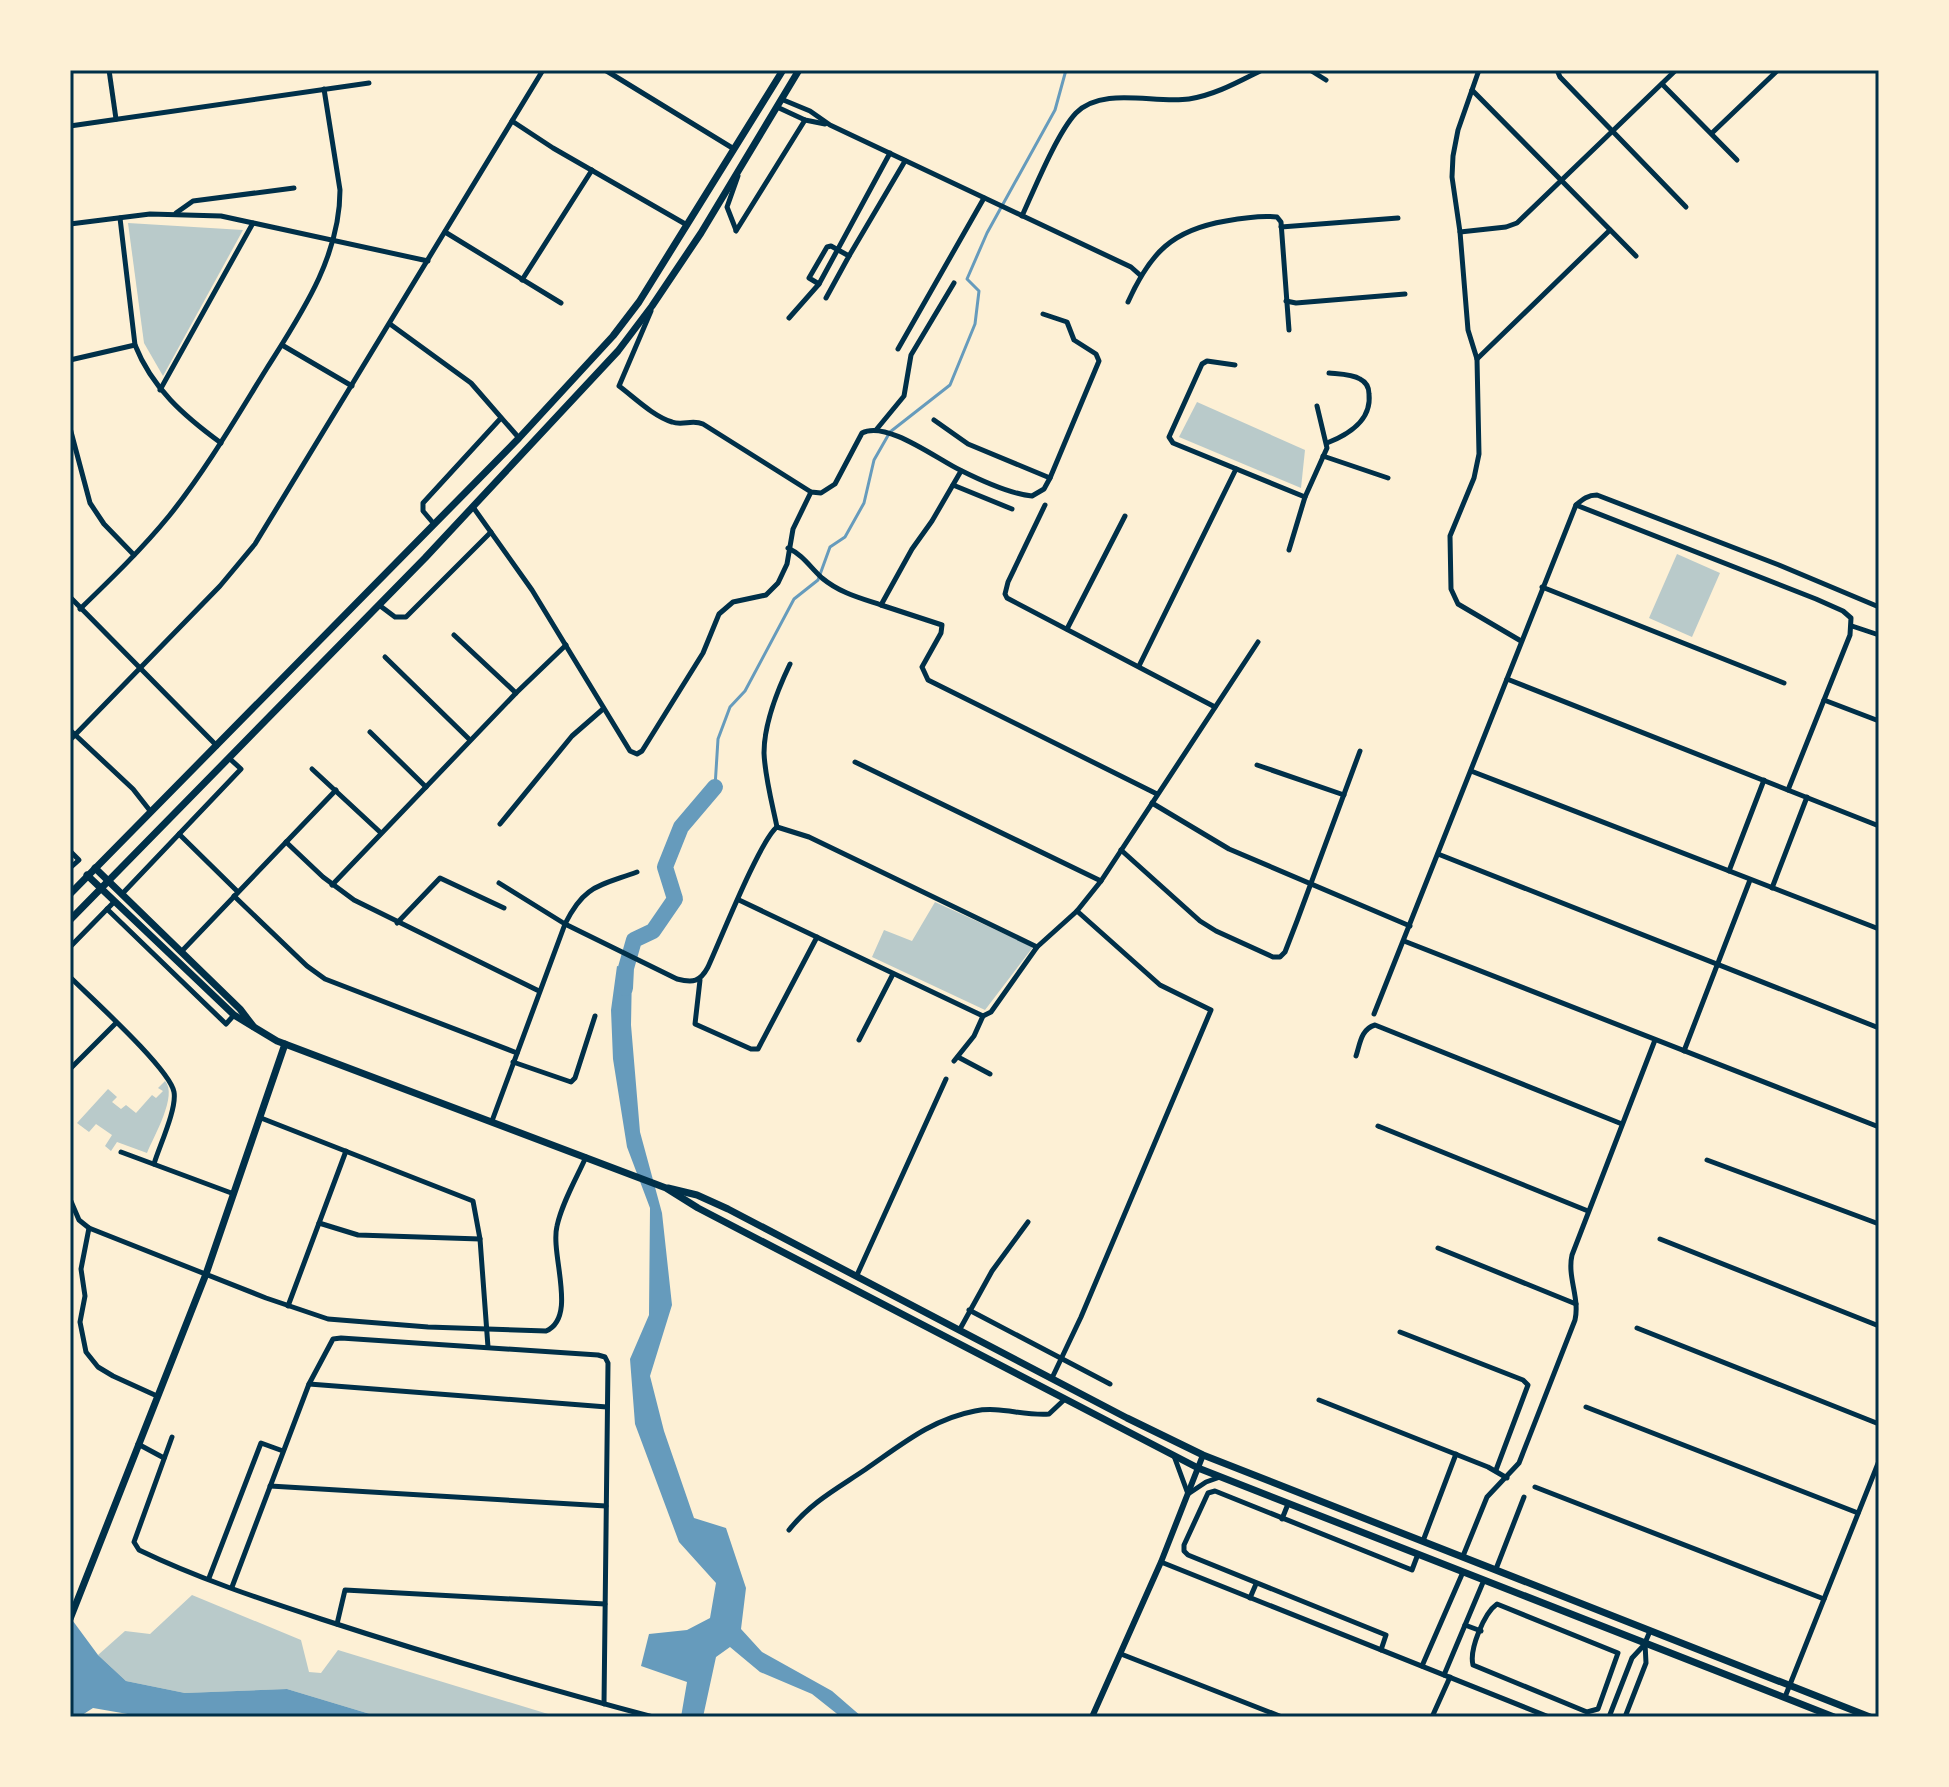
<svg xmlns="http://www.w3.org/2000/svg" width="1949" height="1787" viewBox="0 0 1949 1787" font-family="'Public Sans',sans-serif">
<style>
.green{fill:#b9caca}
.water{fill:#669bbc}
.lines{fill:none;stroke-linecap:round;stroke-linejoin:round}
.stream{stroke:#669bbc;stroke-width:3}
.river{stroke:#669bbc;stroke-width:16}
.minor{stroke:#003049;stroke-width:5}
.tertiary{stroke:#003049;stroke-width:6}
.secondary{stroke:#003049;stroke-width:7}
.primary{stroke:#003049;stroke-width:7}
.neatline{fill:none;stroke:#003049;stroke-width:3}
</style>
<rect width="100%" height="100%" fill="#fdf0d5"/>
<g class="green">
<path d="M128 223 243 230 163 376 144 343Z"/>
<path d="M1197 402 1305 450 1301 488 1179 437Z"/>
<path d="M1677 554 1720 573 1692 637 1649 618Z"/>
<path d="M935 902 1033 947 985 1010 872 957 884 930 912 941Z"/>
<path d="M165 1081C178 1095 154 1136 147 1153L117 1142 111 1151 105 1146 112 1135 96 1124 89 1132 77 1123 108 1089 117 1097 112 1102 121 1109 126 1105 136 1113 152 1095 156 1098 163 1091 158 1088Z"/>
<path d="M192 1595 301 1640 309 1672 321 1673 338 1650 558 1717H380L287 1689 185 1693 126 1681 98 1655 125 1631 150 1634Z"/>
</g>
<g class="water">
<path d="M617 966 632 970 631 1025 640 1132 662 1213 672 1305 650 1376 664 1431 694 1518 726 1528 746 1588 741 1629 762 1652 832 1691 862 1717H841L812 1694 760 1672 730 1647 716 1657 703 1717H681L687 1682 641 1666 649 1634 687 1630 710 1618 716 1583 679 1542 635 1424 630 1359 649 1315 650 1208 627 1147 613 1059 611 1010Z"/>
<path d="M70 1617 98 1655 126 1681 185 1693 287 1689 380 1717H145L93 1708 79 1717H74L70 1706Z"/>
</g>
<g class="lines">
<path class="stream" d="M715 787 718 739 730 707 745 691 794 599 818 580 830 547 845 537 864 503 874 460 890 432 950 385 975 324 979 291 967 279 987 233 1055 110 1066 70"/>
<path class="river" d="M625 988 626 968 634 940 653 931 675 899 665 867 681 827 715 787"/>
<g class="minor">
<path d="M109 70 116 119"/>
<path d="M605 70 734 149"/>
<path d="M1310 70 1326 80"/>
<path d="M1479 70 1458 130 1453 156 1452 177 1460 232 1468 330 1477 359 1479 454 1474 478 1450 536 1451 589 1458 604 1521 641"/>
<path d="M1557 70 1560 77 1686 207"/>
<path d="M1662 84 1737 160"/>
<path d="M1472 90 1636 256"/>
<path d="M781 99 810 111 830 125 1131 267 1140 275"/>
<path d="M777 107 805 120 825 124"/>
<path d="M512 121 553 148 687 225"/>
<path d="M70 126 369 83"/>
<path d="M1712 133 1778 70"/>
<path d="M176 213 193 201 294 188"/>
<path d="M1022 216C1034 190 1057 133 1076 113 1103 86 1154 104 1189 99 1215 95 1238 82 1262 70"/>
<path d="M120 218 135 345C152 388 184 416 221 443"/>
<path d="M70 224 150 214 221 216 428 261"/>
<path d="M1281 227 1398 218"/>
<path d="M736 230 727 207 738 176"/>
<path d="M736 231 805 120"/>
<path d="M445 232 561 303"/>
<path d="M1460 232 1506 227 1517 223 1676 70"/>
<path d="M849 256 905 161"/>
<path d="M522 280 592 170"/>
<path d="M819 284 809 278 827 247 831 246 849 256 826 298"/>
<path d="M1286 301 1296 303 1405 294"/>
<path d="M1128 302C1150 253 1172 230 1226 221 1242 218 1260 215 1277 217L1281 222 1289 330"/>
<path d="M651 311 619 386C635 398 653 416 672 422 683 426 692 419 703 424L811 492 821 493 835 484 862 433C886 420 937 459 960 470 980 480 1009 494 1032 496L1044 489 1050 478 1099 361 1096 354 1074 340 1067 322 1043 314"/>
<path d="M789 318 819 284 890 153"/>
<path d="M390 324 471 383 519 438"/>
<path d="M282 345 352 386"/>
<path d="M898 349 984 198"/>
<path d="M1477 359 1610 230"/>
<path d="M70 360 135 345"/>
<path d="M1235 365 1207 361 1202 364 1169 437 1173 443 1305 497 1289 550"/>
<path d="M160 390 253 223"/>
<path d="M934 420 968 444 1050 478"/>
<path d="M70 428 90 503 104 524 134 555"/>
<path d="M876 430 904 396 911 355 954 283"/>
<path d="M1327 443C1348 435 1372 420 1369 394 1369 388 1366 382 1360 379 1352 374 1338 374 1329 373"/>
<path d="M1323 456 1388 478"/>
<path d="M961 471 932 521 912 549 881 605 942 625 941 633 922 667 928 680 1157 794"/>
<path d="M953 485 1012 509"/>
<path d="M1305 497 1327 448 1317 406"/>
<path d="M1045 505 1008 582 1005 594 1007 598 1215 707"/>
<path d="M1576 505 1816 599 1843 611 1851 618 1850 635 1788 790"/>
<path d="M473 507 532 590 630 751 637 754 642 751 703 653 719 614 733 602 766 595 778 583 787 564 793 529 811 492"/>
<path d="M434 524 423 511V503L501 418"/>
<path d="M788 548C803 555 810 567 822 578 840 593 860 598 881 605"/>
<path d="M1542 587 1784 683"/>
<path d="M70 597 217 746"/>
<path d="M379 605 395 617H406L491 532"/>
<path d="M80 609C111 579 142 549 169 516 206 470 236 418 267 368 301 314 340 257 340 190L324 89"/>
<path d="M1852 626 1879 635"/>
<path d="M1067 629 1125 516"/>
<path d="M454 635 516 693"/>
<path d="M385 657 470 740"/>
<path d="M1139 666 1236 469"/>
<path d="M1507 679 1879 826"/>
<path d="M1824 700 1879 721"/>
<path d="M70 730 133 789 151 812"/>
<path d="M370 732 426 787"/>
<path d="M70 740 220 586 255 544 543 70"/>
<path d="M855 762 1101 881"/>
<path d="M1257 765 1344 795"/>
<path d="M312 769 381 833"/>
<path d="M1471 771 1879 929"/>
<path d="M1152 803 1229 849 1410 926"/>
<path d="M500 824 572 736 603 709"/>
<path d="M777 827 809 837 1037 947"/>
<path d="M777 827C772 803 765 777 764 753 764 724 778 689 790 664"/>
<path d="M179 834 238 892"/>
<path d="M286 842 323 877 354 900 539 991"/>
<path d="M1121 850 1200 921 1216 931 1273 957H1280L1285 952 1297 921 1360 751"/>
<path d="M70 851 79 860 70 868"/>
<path d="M1438 854 1879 1028"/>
<path d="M1729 871 1764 780"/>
<path d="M499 883 565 924C584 885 599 886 637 872"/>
<path d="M332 885 516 693 566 645"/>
<path d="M1772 888 1807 797"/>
<path d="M122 894 241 769 229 758"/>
<path d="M234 896 307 966 325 979 517 1053"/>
<path d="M739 900 983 1016 991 1012 1037 947 1077 911 1101 881 1258 642"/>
<path d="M107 909 226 1024 234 1015"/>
<path d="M397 923 440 878 504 908"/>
<path d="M1404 941 1879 1127"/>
<path d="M70 947 114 902"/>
<path d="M181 952 336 790"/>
<path d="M70 977C90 997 170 1069 174 1092 177 1109 159 1147 154 1164"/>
<path d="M700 980 695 1024 751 1049H758L817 937"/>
<path d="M1374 1014 1576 505C1583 499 1588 495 1597 495L1779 565 1879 607"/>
<path d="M859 1040 893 974"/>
<path d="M1684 1051 1750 880"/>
<path d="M1356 1056C1360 1044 1361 1029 1375 1025L1622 1124"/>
<path d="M958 1057 990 1074"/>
<path d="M954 1061 974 1036 983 1016"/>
<path d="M513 1062 571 1082 575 1078 595 1016"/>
<path d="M70 1069 116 1023"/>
<path d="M261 1118 473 1201 480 1239 488 1347"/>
<path d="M492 1121 565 924 677 979C693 983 700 982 708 967 720 941 760 840 777 827"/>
<path d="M1378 1126 1588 1211"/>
<path d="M121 1152 234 1194"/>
<path d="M1707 1160 1879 1224"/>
<path d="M70 1199 79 1220 89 1228 266 1298 328 1319 428 1327 546 1331C578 1317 550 1255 557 1226 562 1203 576 1179 586 1157"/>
<path d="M319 1223 358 1235 480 1239"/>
<path d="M89 1228 81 1269 85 1296 80 1322 86 1352 98 1367 113 1376 157 1396"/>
<path d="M1660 1239 1879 1326"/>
<path d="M1438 1248 1576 1304"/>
<path d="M857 1275 946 1079"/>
<path d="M288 1306 346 1151"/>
<path d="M969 1310 1110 1384"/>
<path d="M1637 1328 1879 1424"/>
<path d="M960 1329 992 1271 1028 1222"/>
<path d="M1400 1332 1523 1380 1528 1385 1496 1470"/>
<path d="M1052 1378 1081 1317 1211 1010 1160 985 1077 911"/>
<path d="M309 1384 607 1407"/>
<path d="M1319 1400 1488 1467 1507 1478"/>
<path d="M1586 1407 1858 1513"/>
<path d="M172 1437 134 1542 139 1550C197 1578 260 1599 321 1619 431 1655 541 1687 653 1717"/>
<path d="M138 1444 164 1458"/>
<path d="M1174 1456 1188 1494 1206 1482 1220 1477"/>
<path d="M270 1486 606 1506"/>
<path d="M1535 1487 1824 1599"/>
<path d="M1282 1519 1288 1504"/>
<path d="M789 1530C811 1502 838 1488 866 1469 901 1445 932 1419 975 1411 999 1406 1024 1416 1049 1414L1065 1399"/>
<path d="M1423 1541 1456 1454"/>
<path d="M1463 1556 1487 1497 1519 1463 1575 1320C1580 1298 1567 1277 1572 1255L1655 1040"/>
<path d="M1161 1562 1549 1717"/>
<path d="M1496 1569 1524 1497"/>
<path d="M209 1578 261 1443 283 1451"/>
<path d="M232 1587 309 1384 333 1339 341 1338 598 1355 605 1357 608 1363 604 1704"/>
<path d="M1250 1598 1256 1584"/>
<path d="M1497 1604 1618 1653 1598 1709 1587 1712 1473 1665C1469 1650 1484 1613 1497 1604Z"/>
<path d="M337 1624 345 1590 605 1604"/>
<path d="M1465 1625 1481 1631"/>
<path d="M1381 1650 1386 1635 1188 1555 1184 1551V1545L1208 1493 1215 1491 1412 1570 1418 1554"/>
<path d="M1121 1654 1282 1717"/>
<path d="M1422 1666 1463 1572"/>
<path d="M1444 1675 1484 1580"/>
<path d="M1785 1697 1879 1461"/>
<path d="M1432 1717 1450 1677"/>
<path d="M1609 1717 1632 1658 1645 1644"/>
<path d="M1625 1717 1646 1663 1645 1643 1650 1631"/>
</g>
<path class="tertiary" d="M1092 1717 1161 1562 1203 1455"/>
<g class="secondary">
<path d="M95 868 240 1009 253 1026"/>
<path d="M87 875 234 1015 277 1041 666 1188 698 1208 1198 1468 1834 1717"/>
<path d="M668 1188 697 1195 728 1209 1127 1418 1203 1455 1870 1717"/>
<path d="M70 1619 206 1274 285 1044"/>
</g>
<g class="primary">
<path d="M70 894 519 438 613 336 639 302 783 70"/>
<path d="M70 920 425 558 618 351 652 306 701 233 799 70"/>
</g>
</g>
<rect width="1949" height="1787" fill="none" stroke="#fdf0d5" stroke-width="144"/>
<rect x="72" y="72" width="1805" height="1643" class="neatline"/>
</svg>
